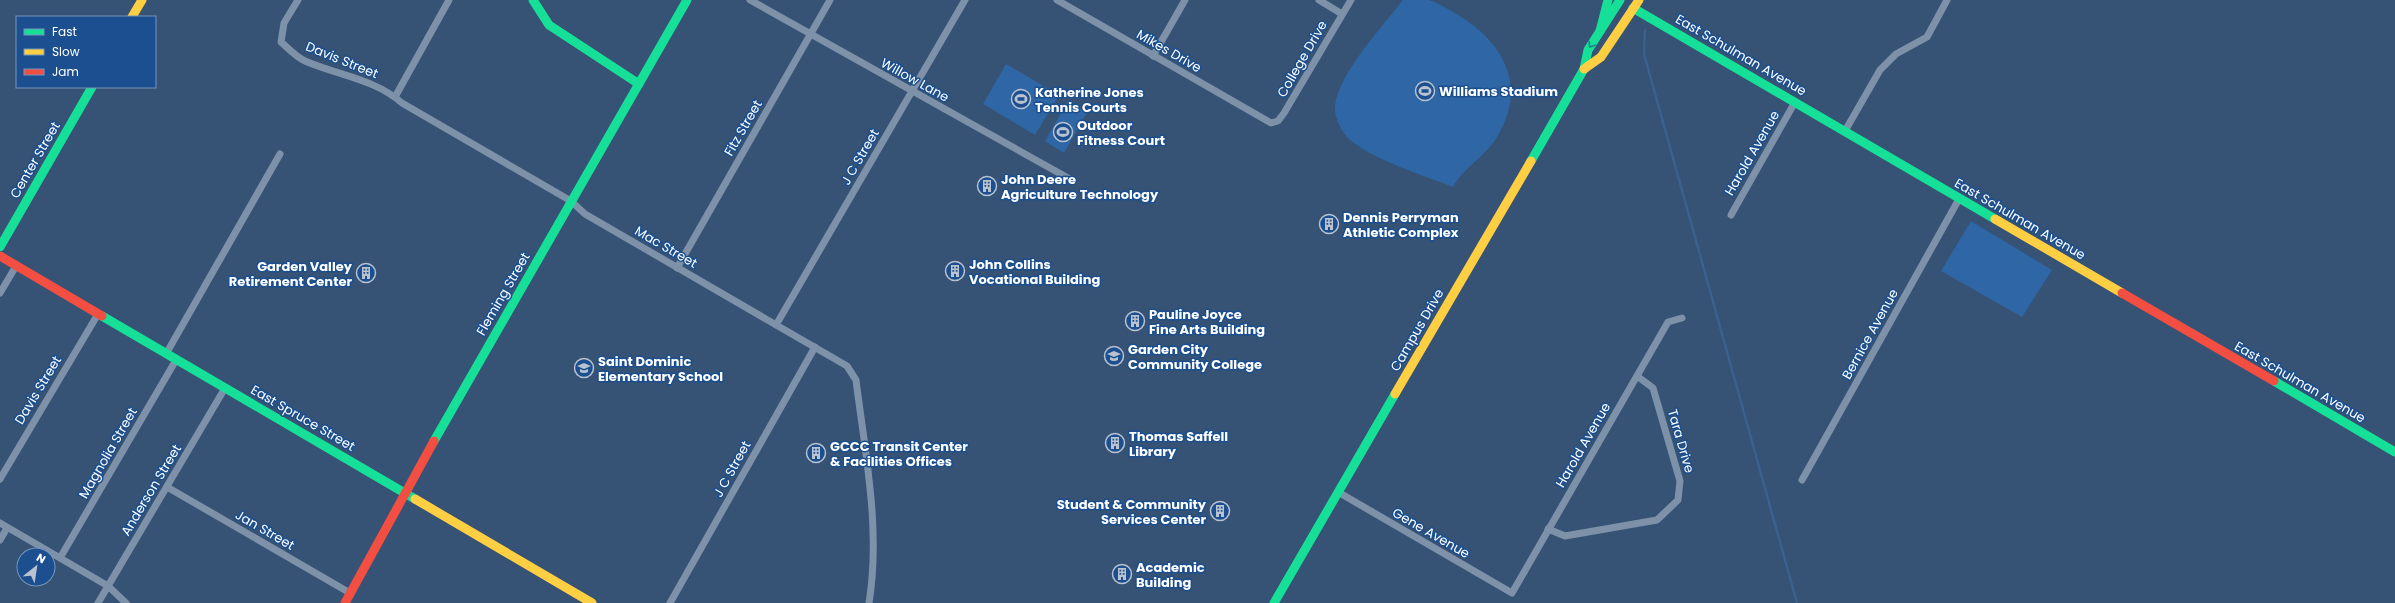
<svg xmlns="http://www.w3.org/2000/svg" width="2395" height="603" viewBox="0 0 2395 603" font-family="Poppins,sans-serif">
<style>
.green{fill:#2f66a5}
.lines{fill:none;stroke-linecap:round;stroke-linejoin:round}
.stream{stroke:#3b618d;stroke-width:2.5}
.street{stroke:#7d92a8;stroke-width:7}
.fast{stroke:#16e098;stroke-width:9}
.slow{stroke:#ffcf43;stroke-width:9}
.jam{stroke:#f24e42;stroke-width:9}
.oneway{stroke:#198292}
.labels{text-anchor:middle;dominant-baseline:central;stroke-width:3;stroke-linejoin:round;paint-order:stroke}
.street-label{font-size:13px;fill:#fff;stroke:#1b4f8f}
.poi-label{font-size:13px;font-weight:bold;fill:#fff;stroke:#1b4f8f;text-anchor:start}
</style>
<rect width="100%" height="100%" fill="#365274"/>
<g class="green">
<path d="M1403 0C1411 0 1421 0 1428 0 1438 2 1449 10 1458 15 1504 43 1528 86 1497 137 1486 156 1464 167 1453 187 1425 176 1371 159 1349 139 1341 132 1334 116 1335 106 1338 74 1383 26 1403 0Z"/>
<path d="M1006 64 1059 95 1035 135 983 104Z"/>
<path d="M1068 101 1087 112 1064 153 1045 141Z"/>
<path d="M1971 221 2052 270 2022 317 1941 271Z"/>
</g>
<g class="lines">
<path class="stream" d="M1645 30 1644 54 1797 603"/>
<g class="street">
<path d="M298 0 284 23 281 42C288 48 296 57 305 61 337 75 375 79 402 103L571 201 585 214 847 366 856 380C865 453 881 529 869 603"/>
<path d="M750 0 1068 178"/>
<path d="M1057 0 1271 123 1278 121 1284 113 1351 0"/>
<path d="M1319 0 1342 14"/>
<path d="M1153 56 1185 0"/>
<path d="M395 97 449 0"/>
<path d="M1845 131 1880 70 1896 54 1927 37 1947 0"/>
<path d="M1731 215 1795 102"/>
<path d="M677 268 830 0"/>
<path d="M0 293 16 266"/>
<path d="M776 325 965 0"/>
<path d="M166 354 280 154"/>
<path d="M0 479 98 314"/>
<path d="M1802 480 1959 199"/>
<path d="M167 487 350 593"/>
<path d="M1338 492 1512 593 1668 322 1682 318"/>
<path d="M0 523 108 586 126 603"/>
<path d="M1548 529 1565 536 1657 520 1678 500 1680 481 1653 388 1637 376"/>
<path d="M0 540 7 528"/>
<path d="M60 558 176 360"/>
<path d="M98 603 225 388"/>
<path d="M670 603 815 347"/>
</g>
<g class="fast">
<path d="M533 0 549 25 639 84"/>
<path d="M1633 8 1995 219"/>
<path d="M1600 31 1608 0"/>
<path d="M1531 161 1584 69 1588 50 1620 0"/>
<path d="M0 247 92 87"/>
<path d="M102 316 415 499"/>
<path d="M2274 381 2395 452"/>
<path d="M434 441 687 0"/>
<path d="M1274 603 1395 394"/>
</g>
<g class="slow">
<path d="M132 17 142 0"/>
<path d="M1584 69 1601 57 1639 0"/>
<path d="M1995 219 2122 293"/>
<path d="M1395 394 1531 161"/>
<path d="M415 499 592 603"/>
</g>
<g class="jam">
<path d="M0 256 102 316"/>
<path d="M2122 293 2274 381"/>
<path d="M345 603 434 441"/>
</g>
</g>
<defs><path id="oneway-chevron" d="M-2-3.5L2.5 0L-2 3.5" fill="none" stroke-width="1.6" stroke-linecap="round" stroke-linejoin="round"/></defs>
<use class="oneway" href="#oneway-chevron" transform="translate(1591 45) rotate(122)"/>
<defs>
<symbol id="stadium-ring" viewBox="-11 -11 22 22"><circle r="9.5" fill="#1b4f8f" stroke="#b9c2ce" stroke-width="1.5"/><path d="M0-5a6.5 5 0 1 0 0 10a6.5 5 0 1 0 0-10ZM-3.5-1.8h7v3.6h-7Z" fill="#b9c2ce"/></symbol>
<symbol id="building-ring" viewBox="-11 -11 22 22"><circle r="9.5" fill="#1b4f8f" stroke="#b9c2ce" stroke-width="1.5"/><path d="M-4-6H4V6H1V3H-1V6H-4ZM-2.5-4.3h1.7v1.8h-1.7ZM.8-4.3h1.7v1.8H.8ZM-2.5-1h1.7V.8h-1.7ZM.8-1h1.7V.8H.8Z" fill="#b9c2ce"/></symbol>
<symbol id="university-ring" viewBox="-11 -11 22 22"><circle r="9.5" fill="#1b4f8f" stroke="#b9c2ce" stroke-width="1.5"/><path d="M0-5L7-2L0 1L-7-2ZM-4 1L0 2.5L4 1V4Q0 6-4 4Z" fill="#b9c2ce"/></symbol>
<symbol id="school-ring" viewBox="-11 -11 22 22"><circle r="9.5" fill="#1b4f8f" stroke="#b9c2ce" stroke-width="1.5"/><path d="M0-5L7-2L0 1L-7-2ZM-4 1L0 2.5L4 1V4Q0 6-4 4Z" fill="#b9c2ce"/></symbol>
</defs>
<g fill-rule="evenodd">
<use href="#stadium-ring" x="1414" y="80" width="22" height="22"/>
<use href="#stadium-ring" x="1010" y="88" width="22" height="22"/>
<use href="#stadium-ring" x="1052" y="121" width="22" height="22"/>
<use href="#building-ring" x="976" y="175" width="22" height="22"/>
<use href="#building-ring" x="1318" y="213" width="22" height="22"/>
<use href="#building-ring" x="944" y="260" width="22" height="22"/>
<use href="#building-ring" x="355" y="262" width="22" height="22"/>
<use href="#building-ring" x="1124" y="310" width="22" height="22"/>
<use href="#university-ring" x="1103" y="345" width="22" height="22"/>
<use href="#school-ring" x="573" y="357" width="22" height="22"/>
<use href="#building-ring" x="1104" y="432" width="22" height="22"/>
<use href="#building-ring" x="805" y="442" width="22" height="22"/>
<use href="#building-ring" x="1209" y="500" width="22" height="22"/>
<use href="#building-ring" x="1111" y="563" width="22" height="22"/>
</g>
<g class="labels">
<g class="street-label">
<text transform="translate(1169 51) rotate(30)">Mikes Drive</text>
<text transform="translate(1741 55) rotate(30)">East Schulman Avenue</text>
<text transform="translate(1302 59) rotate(-60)">College Drive</text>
<text transform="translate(342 60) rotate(22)">Davis Street</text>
<text transform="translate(915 80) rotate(29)">Willow Lane</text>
<text transform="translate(743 128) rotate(-60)">Fitz Street</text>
<text transform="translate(1752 153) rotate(-60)">Harold Avenue</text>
<text transform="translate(860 157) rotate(-60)">J C Street</text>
<text transform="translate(35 160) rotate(-60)">Center Street</text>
<text transform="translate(2020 219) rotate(30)">East Schulman Avenue</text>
<text transform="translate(666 247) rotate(30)">Mac Street</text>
<text transform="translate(503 294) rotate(-60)">Fleming Street</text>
<text transform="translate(1417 330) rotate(-60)">Campus Drive</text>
<text transform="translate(1870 334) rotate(-61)">Bernice Avenue</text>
<text transform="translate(2300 382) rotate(30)">East Schulman Avenue</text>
<text transform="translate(38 390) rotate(-59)">Davis Street</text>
<text transform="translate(303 418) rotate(30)">East Spruce Street</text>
<text transform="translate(1681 441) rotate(74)">Tara Drive</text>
<text transform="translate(1583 445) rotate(-60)">Harold Avenue</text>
<text transform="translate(108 453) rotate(-60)">Magnolia Street</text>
<text transform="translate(732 469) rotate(-61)">J C Street</text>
<text transform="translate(151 490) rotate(-59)">Anderson Street</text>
<text transform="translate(265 530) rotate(30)">Jan Street</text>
<text transform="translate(1431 533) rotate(30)">Gene Avenue</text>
</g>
<g class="poi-label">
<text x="1439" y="91">Williams Stadium</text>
<text x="1035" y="92">Katherine Jones<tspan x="1035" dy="15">Tennis Courts</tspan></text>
<text x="1077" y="125">Outdoor<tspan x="1077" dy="15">Fitness Court</tspan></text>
<text x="1001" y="179">John Deere<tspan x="1001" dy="15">Agriculture Technology</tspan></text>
<text x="1343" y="217">Dennis Perryman<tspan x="1343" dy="15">Athletic Complex</tspan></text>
<text x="969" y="264">John Collins<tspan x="969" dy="15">Vocational Building</tspan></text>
<text x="352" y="266" text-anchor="end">Garden Valley<tspan x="352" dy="15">Retirement Center</tspan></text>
<text x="1149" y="314">Pauline Joyce<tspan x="1149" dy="15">Fine Arts Building</tspan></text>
<text x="1128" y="349">Garden City<tspan x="1128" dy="15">Community College</tspan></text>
<text x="598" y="361">Saint Dominic<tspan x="598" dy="15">Elementary School</tspan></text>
<text x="1129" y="436">Thomas Saffell<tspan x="1129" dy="15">Library</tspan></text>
<text x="830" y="446">GCCC Transit Center<tspan x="830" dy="15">&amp; Facilities Offices</tspan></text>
<text x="1206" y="504" text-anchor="end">Student &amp; Community<tspan x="1206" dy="15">Services Center</tspan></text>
<text x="1136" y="567">Academic<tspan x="1136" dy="15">Building</tspan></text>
</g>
</g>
<rect x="16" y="16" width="140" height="72" fill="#1b4f8f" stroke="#7695bc"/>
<rect x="24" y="29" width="20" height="6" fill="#16e098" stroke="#7695bc"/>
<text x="52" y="36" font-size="12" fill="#ffffff">Fast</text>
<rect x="24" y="49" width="20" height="6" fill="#ffcf43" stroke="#7695bc"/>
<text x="52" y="56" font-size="12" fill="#ffffff">Slow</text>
<rect x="24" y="69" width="20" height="6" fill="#f24e42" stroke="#7695bc"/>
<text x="52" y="76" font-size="12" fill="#ffffff">Jam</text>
<g transform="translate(36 567) rotate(30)"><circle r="19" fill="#1b4f8f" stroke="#7695bc"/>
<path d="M0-3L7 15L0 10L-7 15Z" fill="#b9c2ce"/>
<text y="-6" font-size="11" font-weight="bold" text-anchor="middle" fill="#ffffff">N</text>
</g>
</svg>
